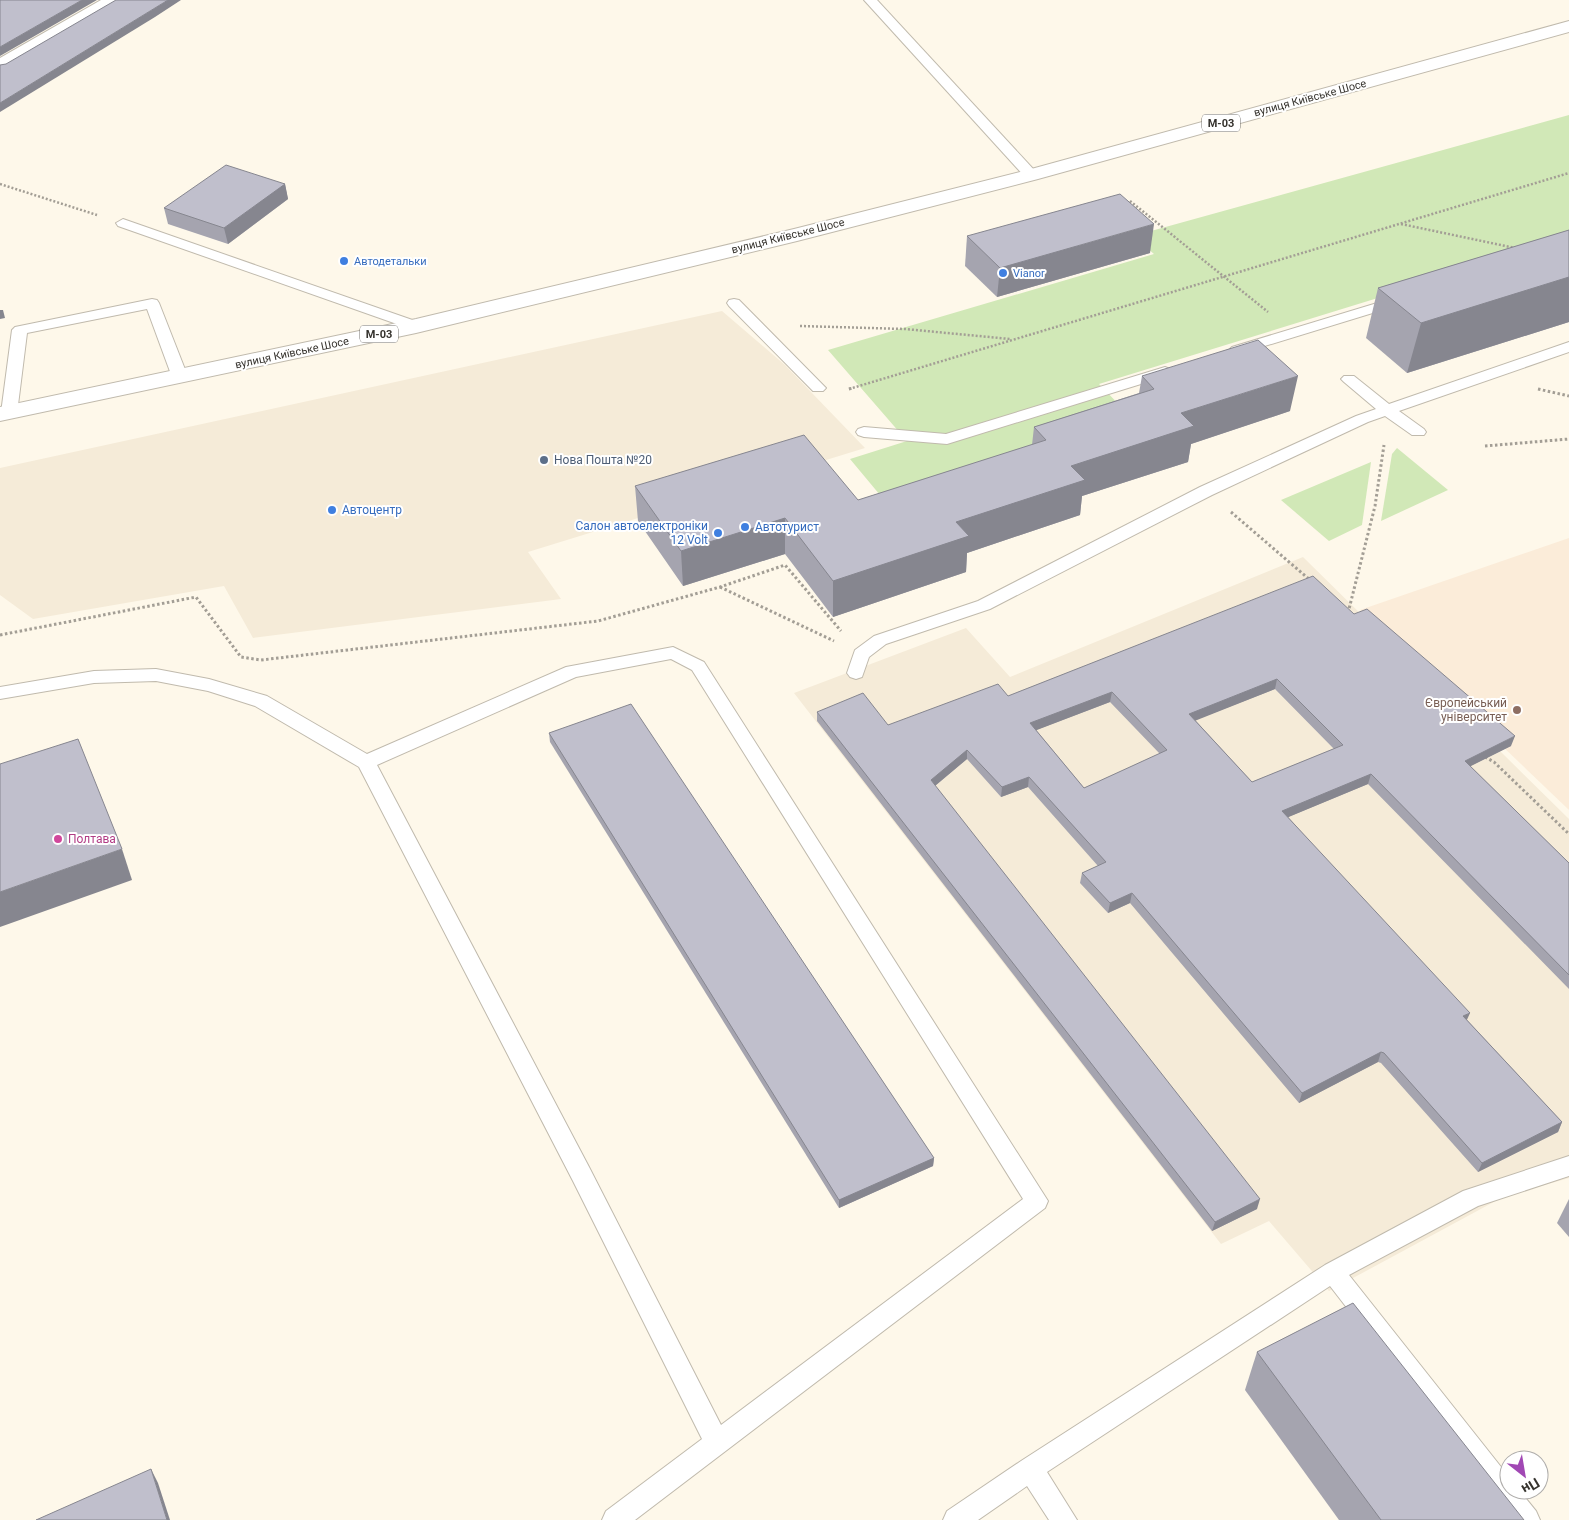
<svg xmlns="http://www.w3.org/2000/svg" width="1569" height="1520" viewBox="0 0 1569 1520" font-family="Roboto,sans-serif">
<style>
.built{fill:#f5ebd8}
.education{fill:#fbecd9}
.green{fill:#d1e8b7}
.lines{fill:none;stroke-linecap:round;stroke-linejoin:round}
.lane-casing{stroke:#c0baad;stroke-width:2}
.street-casing{stroke:#c0baad;stroke-width:2}
.highway-casing{stroke:#c0baad;stroke-width:2}
.path-far1{stroke:#a39e95;stroke-width:2.5;stroke-dasharray:2 2;stroke-linecap:butt}
.path{stroke:#a39e95;stroke-width:3;stroke-dasharray:2.5 2.5;stroke-linecap:butt}
.lane{fill:#fff;fill-rule:evenodd}
.street{fill:#fff;fill-rule:evenodd}
.highway{fill:#fff;fill-rule:evenodd}
.wall{fill:#a5a4af;fill-rule:evenodd}
.shaded-wall{fill:#86868f}
.building{fill:#c0bfcc;stroke:#86868f;fill-rule:evenodd}
.shop-dot{fill:#3f7fe0;stroke:#fff;stroke-width:2}
.service-dot{fill:#5c6f8a;stroke:#fff;stroke-width:2}
.education-dot{fill:#8d6e63;stroke:#fff;stroke-width:2}
.hotel-dot{fill:#d1479c;stroke:#fff;stroke-width:2}
.labels{text-anchor:middle;dominant-baseline:central;stroke-width:4;stroke-linejoin:round;paint-order:stroke}
.far-street-label{font-size:11px;fill:#36332e;stroke:#fff}
.shield{fill:#fff;stroke:#72706d;stroke-width:1}
.shield-label{font-size:11px;font-weight:bold;fill:#36332e}
.far-shop-label{font-size:11px;fill:#366cbe;stroke:#fff;text-anchor:start}
.service-label{font-size:12px;fill:#4e5e75;stroke:#fff;text-anchor:start}
.shop-label{font-size:12px;fill:#366cbe;stroke:#fff;text-anchor:start}
.education-label{font-size:12px;fill:#785e54;stroke:#fff;text-anchor:end}
.hotel-label{font-size:12px;fill:#b23c85;stroke:#fff;text-anchor:start}
</style>
<rect width="100%" height="100%" fill="#fef8ea"/>
<g class="built">
<path d="M722 311 785 365 865 448 528 552 561 599 253 638 224 586 33 619 0 595V468Z"/>
<path d="M1303 557 1569 819V1178L1503 1197 1329 1291 1269 1221 1221 1244 794 693 966 628 1010 677Z"/>
</g>
<path class="education" d="M1569 538V810L1360 610Z"/>
<g class="green">
<path d="M1569 115V239L1099 384 1131 417 895 513 850 459 907 441 828 350 1154 254 1133 236Z"/>
<path d="M1397 448 1448 490 1381 521 1392 454Z"/>
<path d="M1371 462 1362 525 1329 541 1281 500Z"/>
</g>
<g class="lines">
<defs>
<g id="lane">
<path d="M864 0H877L1036 172 1038 175 1036 178H1026Z"/>
<path d="M123 219 421 323 423 326 421 329H411L118 226 116 223Z"/>
<path d="M1397 297 1402 298 1404 301 1402 304 1242 353H1232L1229 350 1232 347Z"/>
<path d="M152 299 157 300 159 303 188 377 185 380H175L172 377 147 309 27 333 17 413 15 416H3L1 413 12 330 15 327Z"/>
<path d="M734 299 739 300 823 385 826 388 823 391H813L729 306 727 303 729 300Z"/>
<path d="M1569 342V352L1399 411 1424 429 1426 432 1424 435H1412L1385 416 1368 422 1212 495 990 609 886 644 869 657 862 677 856 679 850 677 847 673 855 650 874 636 978 601 1200 487 1356 416 1376 409 1344 382 1341 379 1344 376H1354L1389 404Z"/>
<path d="M1165 367 1170 369 1173 372 1170 375 947 444 864 437 858 435 856 432 858 429 864 427 946 434Z"/>
<path d="M673 647 704 662 1048 1201 1045 1208 635 1520H602L606 1511 702 1439 573 1181 359 767 255 706 208 691 156 681 94 683 0 699V687L94 671 156 669 209 679 267 696 367 754 566 667ZM671 659 692 670 1023 1199 721 1425 589 1167 377 765 576 677Z"/>
<path d="M1569 1156V1176L1478 1206 1349 1275 1509 1477V1490H1519L1536 1511 1540 1520H1511L1330 1286 1047 1472 1077 1520H1049L1027 1486 978 1520H943L947 1511 1021 1461 1325 1265 1463 1191Z"/>
</g>
<path id="street" d="M101 0H123L120 4 7 70 0 72V58Z"/>
<path id="highway" d="M1569 21V32L1038 179 797 241 416 333 0 421V407L416 319 794 229 1024 171Z"/>
</defs>
<use href="#lane" class="lane-casing"/>
<use href="#street" class="street-casing"/>
<use href="#highway" class="highway-casing"/>
<g class="path-far1">
<path d="M0 184 97 215"/>
<path d="M1130 201 1268 312"/>
<path d="M1401 224 1515 248"/>
<path d="M800 326 905 329 1010 339"/>
<path d="M849 389 1569 173"/>
</g>
<g class="path">
<path d="M849 389 853 388"/>
<path d="M1538 389 1569 396"/>
<path d="M1485 446 1569 439"/>
<path d="M1231 512 1310 580"/>
<path d="M720 587 834 641"/>
<path d="M1348 613 1375 506 1384 445"/>
<path d="M0 635 196 597 241 657 261 660 598 621 720 587 785 565 841 631"/>
<path d="M1485 757 1494 762 1569 834"/>
</g>
<use href="#lane" class="lane"/>
<use href="#street" class="street"/>
<use href="#highway" class="highway"/>
</g>
<g class="wall">
<path d="M285 184 288 199 228 244 168 224 164 208Z"/>
<path d="M1569 230V322L1407 373 1366 338 1378 288Z"/>
<path d="M967 236 1150 253 997 297 965 266Z"/>
<path d="M1142 376 1290 411 1191 444 1188 462 1082 496 1080 515 967 553 966 572 833 617 785 554 683 586 638 521 635 486 858 500 1032 445 1034 427 1139 393Z"/>
<path d="M1354 614 1511 746 1470 766 1569 863V989L1368 784 1288 817 1467 1020 1562 1122 1558 1132 1478 1172 1381 1063 1378 1062 1299 1103 1130 903 1108 913 1080 883 1082 873 1098 866 1028 787 1001 797 967 759 935 786 1257 1209 1212 1231 817 721V712L888 725ZM1275 689 1334 749 1252 782 1195 720ZM1110 702 1160 754 1084 788 1036 730Z"/>
<path d="M549 733 934 1158 933 1166 839 1208 550 742Z"/>
<path d="M1569 1199V1237L1557 1223Z"/>
<path d="M1257 1352 1524 1520H1339L1245 1390Z"/>
</g>
<g class="shaded-wall">
<path d="M82 0H97L0 56V47Z"/>
<path d="M168 0H181L155 17 0 112V103Z"/>
<path d="M285 184 288 199 228 244 224 228Z"/>
<path d="M1154 224 1150 253 997 297 1000 268Z"/>
<path d="M1569 277V322L1407 373 1421 323Z"/>
<path d="M0 310H3L5 318 0 319Z"/>
<path d="M1298 376 1290 411 1191 444 1188 462 1082 496 1080 515 967 553 966 572 833 617V581L1181 413Z"/>
<path d="M785 518V554L683 586 681 551Z"/>
<path d="M1277 679 1275 689 1187 724 1189 714Z"/>
<path d="M1112 692 1110 702 1029 733 1030 723Z"/>
<path d="M1515 736 1511 746 1461 771 1465 761Z"/>
<path d="M967 750V759L930 790 931 780Z"/>
<path d="M1371 774 1368 784 1279 821 1282 811Z"/>
<path d="M1029 777 1028 787 1001 797 1002 787Z"/>
<path d="M122 849 132 880 0 927V892Z"/>
<path d="M1132 893 1130 903 1108 913 1110 903Z"/>
<path d="M1470 1013 1466 1022 1463 1016Z"/>
<path d="M1381 1052 1378 1062 1299 1103 1302 1093Z"/>
<path d="M1562 1122 1558 1132 1478 1172 1482 1163Z"/>
<path d="M934 1158 933 1166 839 1208V1200Z"/>
<path d="M1260 1199 1257 1209 1212 1231 1215 1222Z"/>
<path d="M151 1469 158 1483 170 1520H167Z"/>
</g>
<g class="building">
<path d="M0 0H82L0 47Z"/>
<path d="M116 0H168L0 103V65L6 64Z"/>
<path d="M226 165 285 184 224 228 164 208Z"/>
<path d="M1120 194 1154 224 1000 268 967 236Z"/>
<path d="M1569 230V277L1421 323 1378 288Z"/>
<path d="M1258 340 1298 376 1181 413 1194 426 1071 466 1085 480 956 522 969 536 833 581 785 518 681 551 635 486 804 435 858 500 1046 440 1034 427 1154 389 1142 376Z"/>
<path d="M1313 576 1354 614 1367 609 1515 736 1465 761 1569 863V975L1371 774 1282 811 1470 1013 1463 1016 1562 1122 1482 1163 1384 1053 1381 1052 1302 1093 1132 893 1110 903 1082 873 1106 862 1029 777 1002 787 967 750 931 780 1260 1199 1215 1222 817 712 863 693 888 725 998 684 1008 696ZM1277 679 1343 745 1252 782 1189 714ZM1112 692 1167 750 1084 788 1030 723Z"/>
<path d="M631 704 934 1158 839 1200 549 733Z"/>
<path d="M78 739 122 849 0 892V764Z"/>
<path d="M1353 1303 1524 1520H1381L1257 1352Z"/>
<path d="M151 1469 167 1520H36Z"/>
</g>
<g class="shop-dot">
<circle cx="344" cy="261" r="5"/>
<circle cx="1003" cy="273" r="5"/>
<circle cx="332" cy="510" r="5"/>
<circle cx="745" cy="527" r="5"/>
<circle cx="718" cy="533" r="5"/>
</g>
<circle class="service-dot" cx="544" cy="460" r="5"/>
<circle class="education-dot" cx="1517" cy="710" r="5"/>
<circle class="hotel-dot" cx="58" cy="839" r="5"/>
<g class="labels">
<g class="far-street-label">
<text transform="translate(1310 98) rotate(-15)">вулиця Київське Шосе</text>
<text transform="translate(788 236) rotate(-14)">вулиця Київське Шосе</text>
<text transform="translate(292 353) rotate(-12)">вулиця Київське Шосе</text>
</g>
<g class="shield">
<rect x="1202" y="114.5" width="38" height="17" rx="4"/>
<rect x="360" y="325.5" width="38" height="17" rx="4"/>
</g>
<g class="shield-label">
<text x="1221" y="123">М-03</text>
<text x="379" y="334">М-03</text>
</g>
<g class="far-shop-label">
<text x="354" y="261">Автодетальки</text>
<text x="1013" y="273">Vianor</text>
</g>
<g class="service-label">
<text x="554" y="460">Нова Пошта №20</text>
</g>
<g class="shop-label">
<text x="342" y="510">Автоцентр</text>
<text x="708" y="526" text-anchor="end">Салон автоелектроніки<tspan x="708" dy="14">12 Volt</tspan></text>
<text x="755" y="527">Автотурист</text>
</g>
<g class="education-label">
<text x="1507" y="703">Європейський<tspan x="1507" dy="14">університет</tspan></text>
</g>
<g class="hotel-label">
<text x="68" y="839">Полтава</text>
</g>
</g>
<g transform="translate(1524 1475) rotate(149)"><circle r="24" fill="#ffffff" stroke="#afadab"/>
<path d="M0-4L9 19L0 12L-9 19Z" fill="#a148b4"/>
<text y="-8" font-size="14" font-weight="bold" text-anchor="middle" fill="#36332e">Пн</text>
</g>
</svg>
